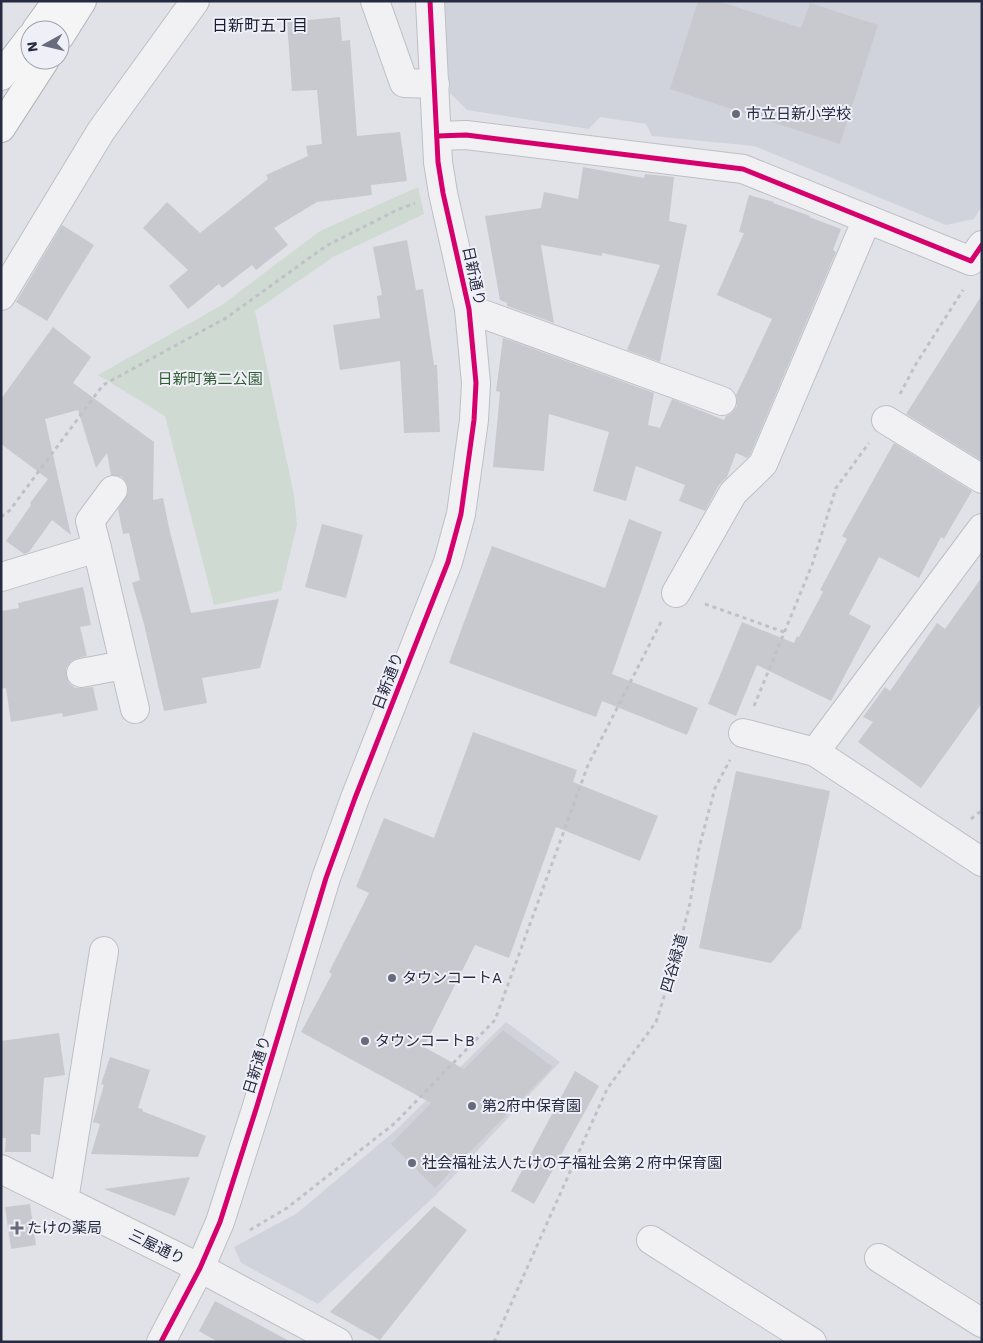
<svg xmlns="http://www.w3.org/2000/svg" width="983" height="1343" viewBox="0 0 983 1343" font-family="'Work Sans','Noto Sans JP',sans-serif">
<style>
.built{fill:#d1d3dc}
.green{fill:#cfdad2}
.building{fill:#c8c9cf}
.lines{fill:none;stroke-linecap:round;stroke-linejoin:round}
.minor-casing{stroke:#bebfc5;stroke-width:30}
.highway-casing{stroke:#b4b5bc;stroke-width:30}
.path{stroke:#c0c1c7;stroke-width:3;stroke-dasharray:4 4;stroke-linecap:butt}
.minor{stroke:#f1f1f3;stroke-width:28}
.highway{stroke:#f5f5f6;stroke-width:28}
.cycleway-casing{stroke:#eff0f7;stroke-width:8}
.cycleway{stroke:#d6006c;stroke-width:5}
.poi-dot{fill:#686b7b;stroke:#eff0f7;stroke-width:2}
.labels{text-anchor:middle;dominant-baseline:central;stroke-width:4;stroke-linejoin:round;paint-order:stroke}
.poi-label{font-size:15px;fill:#272b41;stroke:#eff0f7;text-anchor:start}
.street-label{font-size:15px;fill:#272b41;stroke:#eff0f7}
.park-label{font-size:15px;fill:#335e35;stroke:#eff0f7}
.neighbourhood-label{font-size:16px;fill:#191c32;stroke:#eff0f7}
</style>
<rect width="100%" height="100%" fill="#e1e2e7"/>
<g class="built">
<path d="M443 1H982V206L974 219 946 225 754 146 652 136 646 124 600 117 589 129 467 110 450 93Z"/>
<path d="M506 1022 560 1062 436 1195 318 1304 241 1263 234 1247 296 1214 396 1130Z"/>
</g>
<path class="green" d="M418 187 424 214 333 257 255 311 294 495 297 525 281 591 214 605 165 416 98 375 222 305 320 231Z"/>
<g class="building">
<path d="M698 1H718L801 28 810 3 878 25 840 144 670 89Z"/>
<path d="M340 17 342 41 350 40 357 136 400 132 407 181 371 185 372 195 317 202 274 228 288 245 256 270 252 265 222 288 219 284 188 309 169 286 188 270 143 228 167 202 200 233 268 179 266 175 308 156 306 146 322 144 317 90 292 91 287 22Z"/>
<path d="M583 167 644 178 645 174 674 177 669 221 687 225 660 362 627 350 660 265 602 253V256L541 245 554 323 507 306V303L500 300 485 216 541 208 544 192 578 199Z"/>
<path d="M749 195 774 202 773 203 810 216 809 217 841 229 833 250 836 252 750 455 747 458 736 453 727 477 719 485 705 511 679 501 685 485 636 466 626 501 593 491 609 432 549 414 544 471 493 467 500 392 496 391 503 338 654 393 648 425 660 428 672 399 724 420 726 416 732 413 737 406 736 395 772 319 717 295 744 233 739 232Z"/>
<path d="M62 225 94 245 47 321 16 302Z"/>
<path d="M407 240 416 290 423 289 434 365H437L440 432 404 433 400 361 340 370 333 325 380 318 377 296 382 295 373 247Z"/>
<path d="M982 295V461L906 414Z"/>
<path d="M53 327 91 357 73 383 154 442 153 500 163 498 170 532 191 613 279 599 260 668 202 678 207 703 164 711 144 624 132 583 140 580 129 533 123 534 118 509 128 492 127 484 122 477 111 475 107 453 96 468 78 410 45 419 71 535 52 520 29 552 24 554 6 541 31 505 30 503 48 479 1 444V399Z"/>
<path d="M894 443 972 491 944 539 941 537 919 578 879 557 849 614 871 626 831 701 757 665 736 716 708 704 742 622 794 643 797 636 799 637 823 592 820 590 847 539 842 536Z"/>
<path d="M629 519 662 532 612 674 698 708 687 735 602 701 596 717 449 663 492 546 605 588Z"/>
<path d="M322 524 363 535 346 598 305 587Z"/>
<path d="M982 577V703L921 788 858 742 873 722 863 717 885 687 890 691 937 623 945 629Z"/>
<path d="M83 587 91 625 80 627 87 656 78 658 71 661 66 668V675L69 683 75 688H83L93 687 98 710 63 717 62 713 11 722 6 688 1 689V611L19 608 18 603Z"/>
<path d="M473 732 577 770 573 782 658 816 640 861 556 827 509 958 475 945 424 1047 464 1069 503 1030 553 1067 435 1188 391 1144 431 1103 301 1032 332 974 329 972 369 893 356 887 384 818 434 838Z"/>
<path d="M736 771 830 791 801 928 771 963 699 948Z"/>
<path d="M59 1033 65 1075 44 1078 40 1135 31 1134V1152H5L6 1138H1V1041Z"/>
<path d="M110 1057 150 1070 138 1108 143 1109 142 1111 206 1136 198 1157 91 1154 100 1124 93 1122 104 1085 101 1084Z"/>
<path d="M575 1071 599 1086 534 1204 511 1191Z"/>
<path d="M190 1177 175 1216 104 1189Z"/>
<path d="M30 1204 36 1245 11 1249 5 1207Z"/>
<path d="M434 1206 467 1230 380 1340 330 1312Z"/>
<path d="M215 1301 291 1342H218L199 1331Z"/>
</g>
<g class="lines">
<defs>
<g id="minor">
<path d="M375 1 404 83 435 84"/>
<path d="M437 136 466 135 743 169 971 261 982 245"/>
<path d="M1 296 101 131 195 1"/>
<path d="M469 309 722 401"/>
<path d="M886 420 982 479"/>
<path d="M97 548 90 521 113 490"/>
<path d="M1 577 97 548 135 709"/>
<path d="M676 593 733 493 763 464 867 219"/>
<path d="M81 673 124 665"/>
<path d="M743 733 815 752 982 862"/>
<path d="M815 752 982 528"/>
<path d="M1 1169 200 1268 338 1342"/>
<path d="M64 1200 104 951"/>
<path d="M651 1240 812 1342"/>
<path d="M879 1258 982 1323"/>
<path d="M161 1342 200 1268 220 1222 257 1106 326 878 355 798 448 562 461 514 474 420 476 383 469 309 443 193 438 162 430 1"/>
</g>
<g id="highway">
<path d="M36 30 57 1"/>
<path d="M60 36 82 1"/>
<path d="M1 76 30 38"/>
<path d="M1 128 45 60"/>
</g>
</defs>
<use href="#minor" class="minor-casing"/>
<use href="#highway" class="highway-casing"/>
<g class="path">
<path d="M900 394 916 364 963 290"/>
<path d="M1 517 10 510 103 385 226 318 326 246 397 210 415 203"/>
<path d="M705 604 784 632"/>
<path d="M754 706 812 565 836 488 869 443"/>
<path d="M971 819 982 810"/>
<path d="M250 1230 287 1208 395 1123 495 1020 588 765 662 620"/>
<path d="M494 1342 607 1089 656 1022 676 959 690 903 699 848 715 788 730 760"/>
</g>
<use href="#minor" class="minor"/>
<use href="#highway" class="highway"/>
<defs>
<g id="cycleway">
<path d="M437 136 466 135 743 169 971 261 982 245"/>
<path d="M161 1342 200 1268 220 1222 257 1106 326 878 355 798 448 562 461 514 474 420 476 383 469 309 443 193 438 162 430 1"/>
</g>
</defs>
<use href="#cycleway" class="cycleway-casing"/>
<use href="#cycleway" class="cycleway"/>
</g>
<g class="poi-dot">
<circle cx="736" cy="114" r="5"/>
<circle cx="392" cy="978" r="5"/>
<circle cx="365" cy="1041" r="5"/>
<circle cx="472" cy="1106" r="5"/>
<circle cx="412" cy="1163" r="5"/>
<path d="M14.5 1220.5h5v5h5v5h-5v5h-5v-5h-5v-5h5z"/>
</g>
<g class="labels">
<g class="poi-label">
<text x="746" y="114">市立日新小学校</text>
<text x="402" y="978">タウンコートA</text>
<text x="375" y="1041">タウンコートB</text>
<text x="482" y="1106">第2府中保育園</text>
<text x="422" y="1163">社会福祉法人たけの子福祉会第２府中保育園</text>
<text x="27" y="1228">たけの薬局</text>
</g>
<g class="street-label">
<text transform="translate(474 276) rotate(78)">日新通り</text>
<text transform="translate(388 681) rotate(-69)">日新通り</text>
<text transform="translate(674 963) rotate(-74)">四谷緑道</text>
<text transform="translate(257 1065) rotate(-73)">日新通り</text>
<text transform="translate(157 1247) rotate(26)">三屋通り</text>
</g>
<g class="park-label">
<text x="210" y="379">日新町第二公園</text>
</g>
<g class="neighbourhood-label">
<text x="260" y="25">日新町五丁目</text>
</g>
</g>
<rect width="983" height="1343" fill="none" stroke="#272b41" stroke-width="5"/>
<g transform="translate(45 45) rotate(262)"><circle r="24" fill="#eff0f7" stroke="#9fa1ae"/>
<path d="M0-4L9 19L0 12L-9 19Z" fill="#686b7b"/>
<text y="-8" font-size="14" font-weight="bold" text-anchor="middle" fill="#272b41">N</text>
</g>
</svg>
